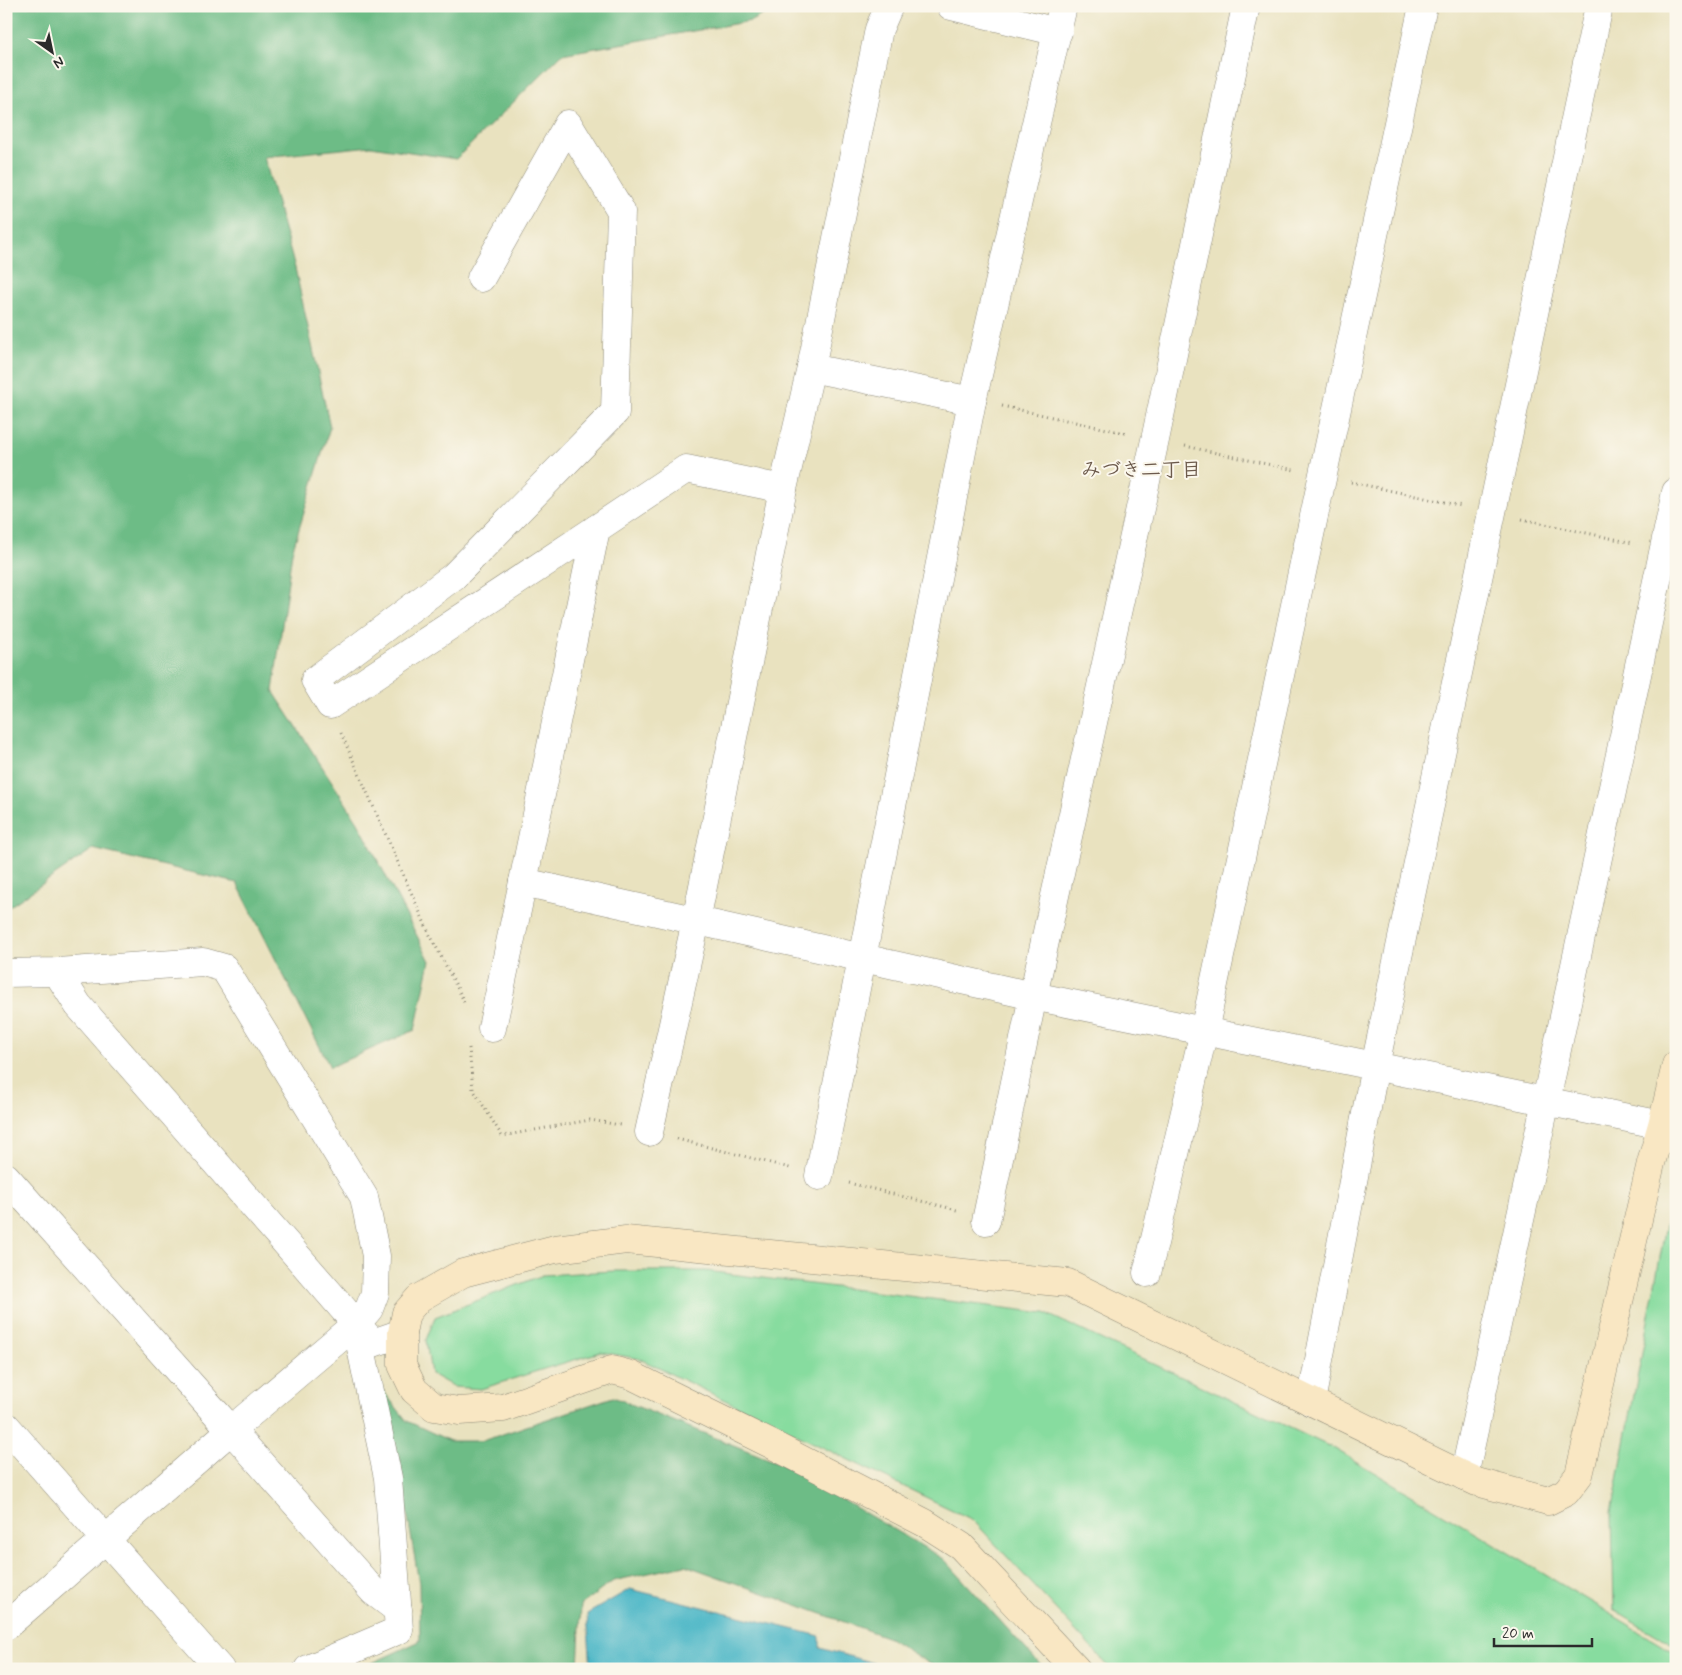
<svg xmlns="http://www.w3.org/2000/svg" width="1682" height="1675" viewBox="0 0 1682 1675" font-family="Mynerve,'Klee One',sans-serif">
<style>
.green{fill:#87dc9f;stroke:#598465}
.forest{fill:#6dbc86;stroke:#4c7458}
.water{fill:#4ab6c6;stroke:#3a7078}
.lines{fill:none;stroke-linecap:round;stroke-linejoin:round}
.street-casing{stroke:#8a8675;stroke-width:29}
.secondary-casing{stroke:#8a8675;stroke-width:29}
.path{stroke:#8a8675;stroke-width:3;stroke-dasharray:1 4;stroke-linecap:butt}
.street{stroke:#fff;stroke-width:28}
.secondary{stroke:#f9e7c3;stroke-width:28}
.labels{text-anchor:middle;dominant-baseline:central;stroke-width:4;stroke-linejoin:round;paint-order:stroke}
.neighbourhood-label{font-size:20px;font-weight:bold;fill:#6d5b4d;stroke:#fbf7ec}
</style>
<rect width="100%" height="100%" fill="#fbf7ec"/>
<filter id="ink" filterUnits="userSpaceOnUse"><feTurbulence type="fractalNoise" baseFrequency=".02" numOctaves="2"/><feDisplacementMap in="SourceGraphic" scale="10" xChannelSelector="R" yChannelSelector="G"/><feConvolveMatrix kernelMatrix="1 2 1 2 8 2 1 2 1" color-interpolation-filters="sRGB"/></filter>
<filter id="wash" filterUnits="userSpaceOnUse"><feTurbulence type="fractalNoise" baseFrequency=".0096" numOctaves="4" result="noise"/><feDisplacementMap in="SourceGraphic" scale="20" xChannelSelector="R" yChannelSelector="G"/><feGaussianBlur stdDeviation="1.12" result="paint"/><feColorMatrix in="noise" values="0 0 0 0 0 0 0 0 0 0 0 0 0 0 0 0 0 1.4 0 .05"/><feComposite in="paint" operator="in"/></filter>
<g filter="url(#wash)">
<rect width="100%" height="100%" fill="#e9e2bf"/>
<g class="green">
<path d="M1676 1172V1646L1614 1610 1612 1512Z"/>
<path d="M614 1271H706L1045 1313 1335 1449 1676 1653V1669H1111L973 1520 640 1359 601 1352 547 1368 481 1389 454 1387 431 1374 426 1340 435 1317 543 1275Z"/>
</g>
<g class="forest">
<path d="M6 6H779L751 21 562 54 456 159 371 146 264 157 295 268 330 427 292 552 273 691 358 822 430 961 415 1030 330 1067 237 883 93 849 6 909Z"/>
<path d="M380 1387 407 1421 450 1441H482L613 1397 781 1464 944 1559 1044 1669H938L889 1638 685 1565 613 1581 581 1605 578 1669H359L420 1641 419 1583 399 1464Z"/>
</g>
<path class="water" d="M630 1589 820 1636V1648L884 1666 888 1669H591L587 1614Z"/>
</g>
<g filter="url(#ink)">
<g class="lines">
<defs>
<g id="street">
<path d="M951 6 1058 32"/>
<path d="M481 278 568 124 621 211 615 412 454 576 315 680 330 705 596 529"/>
<path d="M811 368 972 401"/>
<path d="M523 882 1033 996 1662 1125"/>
<path d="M57 972 78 1005 373 1343 402 1333"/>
<path d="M6 973 57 972 203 962 224 968 364 1197 376 1256 375 1293 369 1309 356 1324 231 1430 373 1591 398 1610"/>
<path d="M492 1028 523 882 596 529 686 469 783 489 811 368 879 29 889 6"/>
<path d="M649 1132 696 921 783 489"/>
<path d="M819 1176 972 401 1063 6"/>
<path d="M6 1177 231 1430 6 1626"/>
<path d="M986 1221 1033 996 1155 440 1246 6"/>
<path d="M1147 1273 1204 1031 1423 6"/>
<path d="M1311 1402 1375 1066 1599 6"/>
<path d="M6 1426 220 1669"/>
<path d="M1464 1476 1546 1101 1676 492"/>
<path d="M308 1669 399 1630 388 1478 356 1324"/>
</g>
<path id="secondary" d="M1076 1669 961 1546 925 1523 773 1445 631 1375 612 1370 503 1408 459 1411 434 1407 414 1390 402 1365V1333L406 1313 419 1298 463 1273 555 1249 626 1240 1068 1283 1464 1476 1477 1482 1548 1501 1566 1492 1579 1475 1651 1163 1662 1125 1676 1065"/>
</defs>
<use href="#street" class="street-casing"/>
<use href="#secondary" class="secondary-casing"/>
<g class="path">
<path d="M1002 406 1125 433"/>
<path d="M1185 446 1294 470"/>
<path d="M1351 482 1462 506"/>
<path d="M1522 519 1633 543"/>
<path d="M341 733 429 933 463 999 464 1005"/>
<path d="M469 1048 473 1089 502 1136 590 1120 620 1125"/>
<path d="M677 1139 790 1168"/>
<path d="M849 1183 957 1210"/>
</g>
<use href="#street" class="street"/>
<use href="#secondary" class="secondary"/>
</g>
</g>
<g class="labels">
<g class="neighbourhood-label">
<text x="1141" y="470">みづき二丁目</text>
</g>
</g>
<rect width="1682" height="1675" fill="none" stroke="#fbf7ec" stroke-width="25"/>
<g transform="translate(52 52) rotate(147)" stroke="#fbf7ec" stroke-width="4" paint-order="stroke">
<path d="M0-4L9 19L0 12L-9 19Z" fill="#2b2b2b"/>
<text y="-8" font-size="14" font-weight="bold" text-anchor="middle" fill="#2b2b2b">N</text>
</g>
<path d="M1494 1638v8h98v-8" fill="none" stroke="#2b2b2b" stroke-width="2.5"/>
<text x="1502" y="1638" font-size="15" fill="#2b2b2b" stroke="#fbf7ec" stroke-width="4" paint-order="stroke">20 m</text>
</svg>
